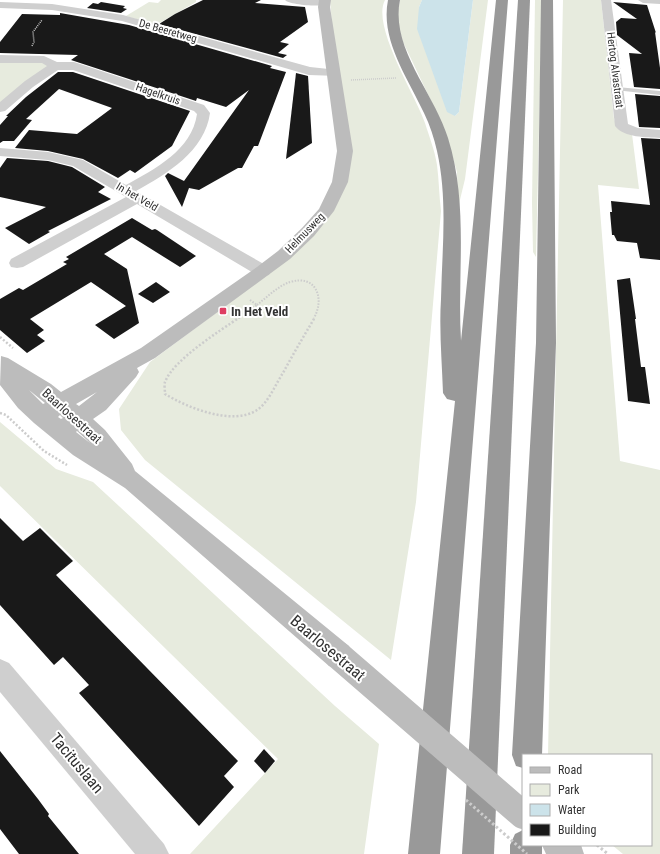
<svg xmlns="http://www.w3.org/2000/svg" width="660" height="854" viewBox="0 0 660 854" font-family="'Roboto Condensed',sans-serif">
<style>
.green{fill:#e7ebde}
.water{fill:#cce3ea}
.building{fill:#191919}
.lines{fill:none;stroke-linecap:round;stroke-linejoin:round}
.path-far3{stroke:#ccc;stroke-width:1.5;stroke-dasharray:1 1;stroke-linecap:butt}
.path-far2{stroke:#ccc;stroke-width:2;stroke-dasharray:1.5 1.5;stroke-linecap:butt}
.path-far1{stroke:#ccc;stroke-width:2.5;stroke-dasharray:2 2;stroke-linecap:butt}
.path{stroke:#ccc;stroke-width:3;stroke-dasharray:2.5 2.5;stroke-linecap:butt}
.lane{fill:#cfcfcf;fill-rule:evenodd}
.street{fill:#cfcfcf;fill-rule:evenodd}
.secondary{fill:#bcbcbc;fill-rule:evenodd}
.highway{fill:#999;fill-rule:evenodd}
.path-bridge{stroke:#ccc;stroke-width:3;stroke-dasharray:2.5 2.5;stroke-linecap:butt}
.secondary-bridge{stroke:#bcbcbc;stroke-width:28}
.poi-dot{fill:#de3e62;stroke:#fff;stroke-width:1.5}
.labels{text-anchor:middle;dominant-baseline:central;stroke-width:4;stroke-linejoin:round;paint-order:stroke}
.far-street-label{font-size:11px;fill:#323232;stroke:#fff}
.poi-label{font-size:13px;font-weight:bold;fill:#323232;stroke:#fff;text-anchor:start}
.street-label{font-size:13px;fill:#323232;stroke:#fff}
.near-street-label{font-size:16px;fill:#323232;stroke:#fff}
</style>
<rect width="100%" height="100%" fill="#fff"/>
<g class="green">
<path d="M161 0H196V2L156 25 126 16 149 2 158 3Z"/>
<path d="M330 0H385C371 26 416 96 425 123 429 136 435 151 437 165 439 180 439 195 441 211L416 502 391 660 145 460 121 430 119 409 150 362 268 274 345 183Z"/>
<path d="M400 0H422L419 7 455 116 459 112 473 0H488L465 179 458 208 457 172 444 128 403 42 397 20Z"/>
<path d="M535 0H542L536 257 533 252 532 203Z"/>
<path d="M563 0H601L614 119 617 126 632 134 639 189 598 185 620 461 660 470V854H623L612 845H651V755H548Z"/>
<path d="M0 61 44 62 49 66 0 104Z"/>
<path d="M0 422 56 469 93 482 335 706 379 744 364 854H190L278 759 0 486Z"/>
</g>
<path class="water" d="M422 0H473L459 112 455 116 447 112 417 29 419 7Z"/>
<g class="building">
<path d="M203 0H261L255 3 305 7 308 22 280 42 289 44 278 53 287 55 283 58 159 24 175 14Z"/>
<path d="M101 2 125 6 123 8 127 9 121 13 87 8 93 3 98 4Z"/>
<path d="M613 2 647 5 656 33 655 32 660 68V89L634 87 629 53 642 54 617 35 616 22 621 18 637 19Z"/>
<path d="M60 13 129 25 272 66 270 68 286 72 258 146H254L242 168H238L199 190 189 188 182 207 165 176 168 173 184 181 249 90 226 107 197 98 196 101 71 60 78 55 0 53V42L22 14 60 15Z"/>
<path d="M58 72H73L190 111 172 146 135 173 130 170 118 178 83 159 48 151 15 148 29 130 77 134 112 108 59 89 26 119 32 120 14 141H3L0 143V125L8 116H6L26 97Z"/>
<path d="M296 73 308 76 312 143 286 159Z"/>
<path d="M635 94 660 96V128L639 127Z"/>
<path d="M641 138 660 139V260L640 258 637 243 617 241 614 235H612L610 212H612L611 201 650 205Z"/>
<path d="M7 158 48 161 72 167 105 187 98 192 111 199 48 231 50 232 29 244 5 228 46 207 0 197V168Z"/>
<path d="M132 218 152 230 155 229 157 230 196 256 180 267 132 237 104 254 127 269 139 323 114 339 95 325 126 306 91 282 30 319 44 330 37 335 45 341 27 353 0 330V299L19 288 23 290 67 264 63 262 69 259 66 257Z"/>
<path d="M630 278 636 319H635L641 367H645L650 404 628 401 617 280Z"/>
<path d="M156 282 170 292 153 303 138 294Z"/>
<path d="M0 518 23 541 40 528 73 561 56 575 238 761 224 776 234 787 199 826 79 693 89 685 63 657 54 665 0 605Z"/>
<path d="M264 749 275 761 265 773 254 761Z"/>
<path d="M0 751 38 799 49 814 48 816 79 854H19L0 829Z"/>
</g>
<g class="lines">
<g class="path-far3">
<path d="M32 46 34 42 33 32 42 20"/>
<path d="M351 80 396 78"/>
</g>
<g class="path-far2">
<path d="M250 300 257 305"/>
<path d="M257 305C267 297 278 286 290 282 316 274 325 298 314 318"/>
<path d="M238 318 257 305"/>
</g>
<g class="path-far1">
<path d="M240 317C220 331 174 359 165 382 164 385 165 390 165 394 188 408 233 426 257 410 269 402 275 385 283 373 293 354 304 336 315 317"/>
<path d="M0 337 13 348"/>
<path d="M0 413 6 415 44 451 67 465"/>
</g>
<path class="path" d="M597 845 608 854"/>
<path class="lane" d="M617 87 660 91V95L615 90V88Z"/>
<g class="street">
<path d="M285 0H326L330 3C326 8 289 5 285 0Z"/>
<path d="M601 0H611L628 124 638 128 660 130V138C647 137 624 138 615 126Z"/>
<path d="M638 0H660V4L643 3Z"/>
<path d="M0 2 52 4 123 15 310 67 338 70 340 73 338 76 309 75 122 21 52 10 0 8Z"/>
<path d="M0 55 44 56 57 62H74L204 105 210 113C205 151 167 174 136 191L269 267 271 271 269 275 263 276 257 275 137 204 23 267 17 268 11 267 9 263 11 259 126 197 73 166 48 160 0 156V148L48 152 83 160 126 185C155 169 192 150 197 114L194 111 73 70H58L33 87 5 111 0 112V102L25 81 47 66 42 63H0Z"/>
<path d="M0 659 9 663 164 844 169 854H135L0 692Z"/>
</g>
<g class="secondary">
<path d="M319 0H331L330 7 353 151 348 182 334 211 314 236 290 259 155 358 137 368 139 372 136 377 106 410 93 419 105 430 132 464 135 471 349 646 353 656 349 666 339 670 329 666 125 488 73 455 34 423 18 408 0 385 1 356 8 358 51 384 61 392 141 348 257 267 278 251 302 228 319 209 332 182 337 151 318 7ZM29 390 45 403 43 404ZM97 392 79 406 76 404ZM60 415 63 418 61 419 58 417ZM77 431 89 442 90 443 76 432Z"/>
<path d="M542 845H581L584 854H546Z"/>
</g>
<g class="highway">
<path d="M388 0H400C390 48 435 94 448 138 469 205 457 273 461 341L496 0H508L440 854H408L455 401 447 399 443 393C442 362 439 330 441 299 442 249 448 200 437 151 434 138 430 125 424 113 408 78 380 40 388 0Z"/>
<path d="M518 0H530L494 854H462Z"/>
<path d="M541 0H553L556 343 542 755H523V768L516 766 512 755 536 343Z"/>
<path d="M523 830V845H542V854H510V845L515 834Z"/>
</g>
<path class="path-bridge" d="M466 800 527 854"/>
<path class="secondary-bridge" d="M339 656 523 815"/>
</g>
<rect class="poi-dot" x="219" y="307" width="8" height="8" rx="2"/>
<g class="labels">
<g class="far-street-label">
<text transform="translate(168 31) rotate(16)">De Beeretweg</text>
<text transform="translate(615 70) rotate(83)">Hertog Alvastraat</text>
<text transform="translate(158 94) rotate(19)">Hagelkruis</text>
<text transform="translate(137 197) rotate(30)">In het Veld</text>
<text transform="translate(305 233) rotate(-46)">Helmusweg</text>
</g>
<g class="poi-label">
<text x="231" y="311">In Het Veld</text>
</g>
<g class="street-label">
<text transform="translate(72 416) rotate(42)">Baarlosestraat</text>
</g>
<g class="near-street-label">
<text transform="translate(328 648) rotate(40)">Baarlosestraat</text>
<text transform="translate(77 763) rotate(50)">Tacituslaan</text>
</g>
</g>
<rect x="522" y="754" width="130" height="92" fill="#ffffff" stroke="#adadad"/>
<rect x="530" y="767" width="20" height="6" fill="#bcbcbc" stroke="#adadad"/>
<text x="558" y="774" font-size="12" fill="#323232">Road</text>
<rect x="530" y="784" width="20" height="12" fill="#e7ebde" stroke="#adadad"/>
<text x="558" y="794" font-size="12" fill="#323232">Park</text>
<rect x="530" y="804" width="20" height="12" fill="#cce3ea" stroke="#adadad"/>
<text x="558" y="814" font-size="12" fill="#323232">Water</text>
<rect x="530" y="824" width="20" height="12" fill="#191919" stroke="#adadad"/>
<text x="558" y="834" font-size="12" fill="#323232">Building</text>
</svg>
